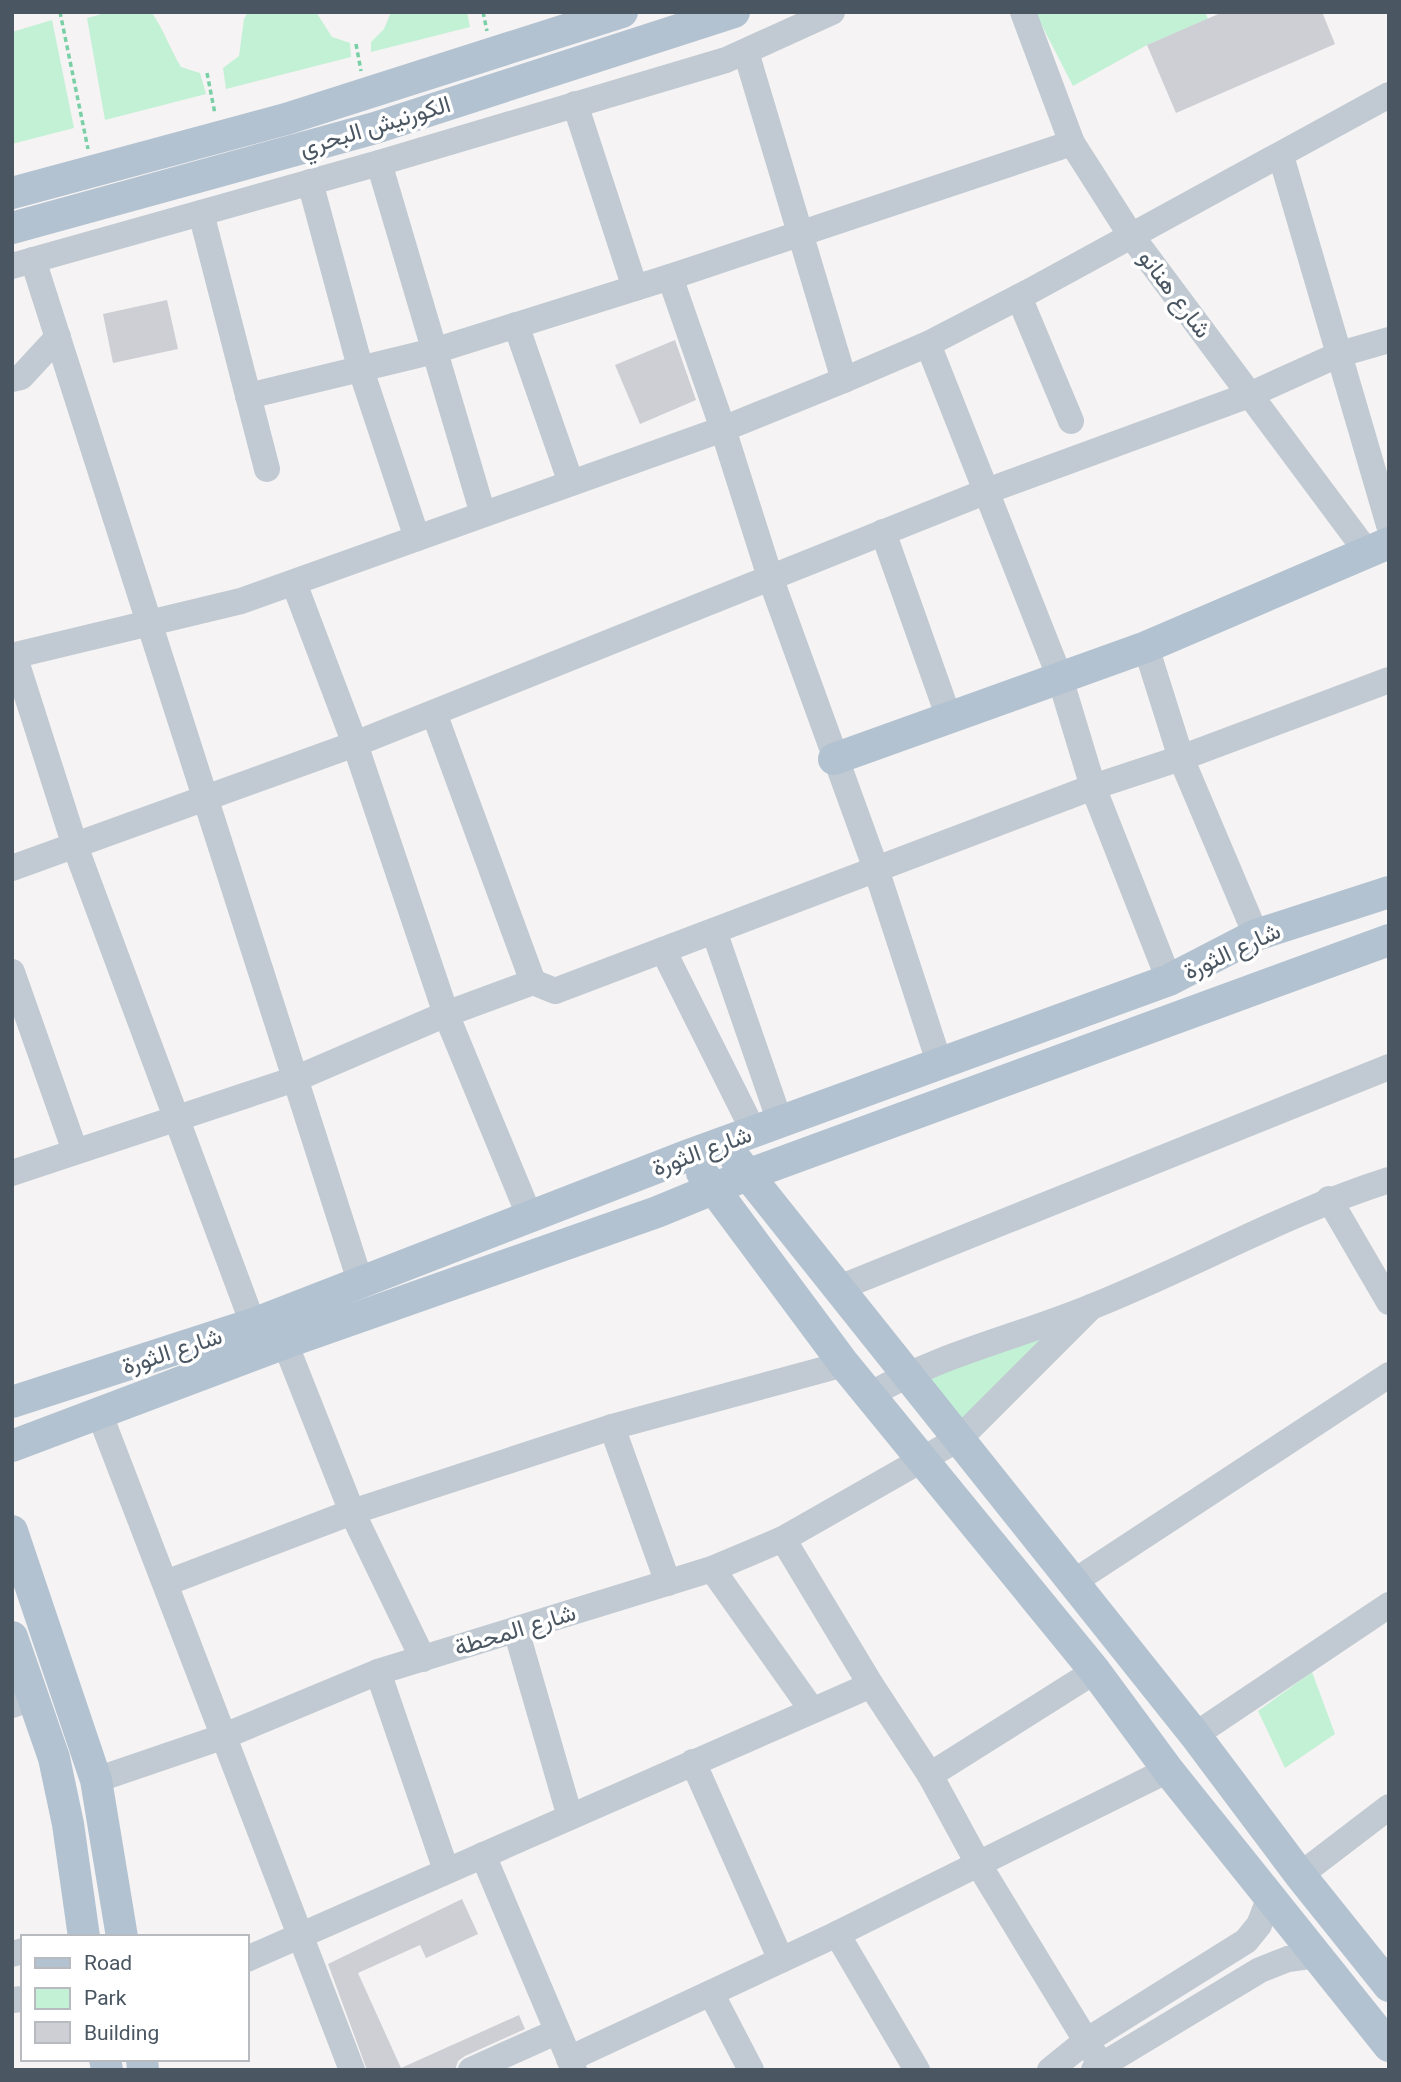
<svg xmlns="http://www.w3.org/2000/svg" width="1401" height="2082" viewBox="0 0 1401 2082" font-family="Roboto,Vazirmatn,sans-serif">
<style>
.green{fill:#c3f1d5}
.building{fill:#cdcfd5}
.lines{fill:none;stroke-linecap:round;stroke-linejoin:round}
.path{stroke:#7ad0a6;stroke-width:3.5;stroke-dasharray:5 3.5;stroke-linecap:butt}
.minor{stroke:#c1cad2;stroke-width:26}
.major{stroke:#b3c2d1;stroke-width:32}
.labels{text-anchor:middle;dominant-baseline:central;stroke-width:7;stroke-linejoin:round;paint-order:stroke}
.street-label{font-size:24px;fill:#4a5661;stroke:#fff}
</style>
<rect width="100%" height="100%" fill="#f5f3f3"/>
<g class="green">
<path d="M109 12 152 13C164 30 170 49 181 67L200 73 206 94 105 120 87 18Z"/>
<path d="M248 12H316L332 37 350 43 351 57 226 89 223 68 239 56 244 19Z"/>
<path d="M391 12H467L470 27 371 52V42L384 29Z"/>
<path d="M1035 12H1205L1208 19 1147 45 1073 86Z"/>
<path d="M52 20 74 128 12 144V32Z"/>
<path d="M1070 1322 967 1425 925 1374Z"/>
<path d="M1312 1672 1335 1734 1285 1768 1258 1711Z"/>
</g>
<g class="building">
<path d="M1223 12H1322L1335 44 1176 113 1147 45Z"/>
<path d="M167 300 178 349 113 363 103 314Z"/>
<path d="M675 340 696 400 640 424 615 365Z"/>
<path d="M462 1899 478 1934 426 1958 420 1945 358 1973 401 2068 519 2015 525 2029 465 2056 458 2061 455 2070H367L328 1964Z"/>
</g>
<g class="lines">
<g class="path">
<path d="M60 12 88 149"/>
<path d="M483 12 487 31"/>
<path d="M356 44 361 71"/>
<path d="M207 73 215 114"/>
</g>
<g class="minor">
<path d="M1023 12 1072 143 1130 234 1367 552"/>
<path d="M746 52 844 380"/>
<path d="M575 104 635 288"/>
<path d="M1281 156 1389 525"/>
<path d="M379 163 483 514"/>
<path d="M310 182 360 367 417 538"/>
<path d="M201 213 267 469"/>
<path d="M33 260 360 1281"/>
<path d="M12 266 379 163 726 60 832 12"/>
<path d="M670 277 723 429 770 577 876 869 939 1062"/>
<path d="M1019 297 1071 421"/>
<path d="M516 325 571 483"/>
<path d="M928 344 1060 678 1093 787 1169 980"/>
<path d="M12 379 21 377 58 337"/>
<path d="M248 396 434 351 670 277 1072 143"/>
<path d="M883 532 949 718"/>
<path d="M294 583 355 744 446 1014 529 1215"/>
<path d="M1146 647 1181 758 1256 935"/>
<path d="M14 655 75 846 253 1324"/>
<path d="M12 656 241 601 723 429 844 380 928 344 1034 289 1389 95"/>
<path d="M12 868 355 744 987 491 1249 395 1340 354 1389 340"/>
<path d="M714 931 780 1122"/>
<path d="M663 950 754 1132"/>
<path d="M12 972 75 1151"/>
<path d="M533 982 555 991 1093 787 1181 758 1389 680"/>
<path d="M12 1173 295 1079 446 1014 533 982 434 713"/>
<path d="M1329 1199 1389 1302"/>
<path d="M839 1288 1389 1067"/>
<path d="M285 1343 352 1512 423 1659"/>
<path d="M870 1395C939 1354 1018 1337 1091 1307 1192 1267 1285 1213 1389 1180"/>
<path d="M100 1415 352 2070"/>
<path d="M612 1427 668 1583"/>
<path d="M783 1539 871 1685 930 1775 979 1865 1104 2070"/>
<path d="M712 1569 812 1710"/>
<path d="M166 1583 352 1512 612 1427 844 1364"/>
<path d="M1072 1583 1389 1375"/>
<path d="M516 1630 570 1817"/>
<path d="M378 1672 446 1870"/>
<path d="M12 1705 34 1697"/>
<path d="M1195 1735 1389 1605"/>
<path d="M693 1762 781 1960"/>
<path d="M930 1775 1095 1671"/>
<path d="M96 1780 222 1737 378 1672 712 1569 783 1539 960 1438 1091 1307"/>
<path d="M483 1855 574 2070"/>
<path d="M1300 1875 1389 1807"/>
<path d="M837 1934 917 2070"/>
<path d="M12 1954 23 1951"/>
<path d="M247 1959 871 1685"/>
<path d="M711 1993 751 2070"/>
<path d="M12 2000 23 1999"/>
<path d="M569 2059 837 1934 1168 1770"/>
<path d="M471 2070 556 2032"/>
<path d="M1050 2070 1086 2041 1246 1941 1259 1925 1270 1897"/>
<path d="M1094 2070 1260 1970 1288 1959 1317 1955"/>
</g>
<g class="major">
<path d="M12 193 286 119 622 12"/>
<path d="M12 228 375 128 734 12"/>
<path d="M834 759 1146 647 1389 543"/>
<path d="M737 1161 1195 1735 1300 1875 1389 1986"/>
<path d="M702 1173 844 1364 1095 1671 1168 1770 1389 2046"/>
<path d="M12 1402 253 1324 689 1155 1169 980 1256 935 1389 892"/>
<path d="M12 1446 285 1343 657 1212 747 1175 1389 940"/>
<path d="M12 1531 96 1780 122 1937"/>
<path d="M12 1637 54 1758 68 1824 84 1937"/>
<path d="M105 2059 107 2070"/>
<path d="M142 2059 143 2070"/>
</g>
</g>
<g class="labels">
<g class="street-label">
<text transform="translate(375 126) rotate(-17)">الكورنيش البحري</text>
<text transform="translate(1175 294) rotate(53)">شارع هنانو</text>
<text transform="translate(1232 951) rotate(-25)">شارع الثورة</text>
<text transform="translate(702 1151) rotate(-20)">شارع الثورة</text>
<text transform="translate(172 1351) rotate(-18)">شارع الثورة</text>
<text transform="translate(515 1630) rotate(-17)">شارع المحطة</text>
</g>
</g>
<rect width="1401" height="2082" fill="none" stroke="#4a5661" stroke-width="28"/>
<rect x="21" y="1935" width="228" height="126" fill="#ffffff" stroke="#b7bbc0" stroke-width="2"/>
<rect x="35" y="1958" width="35" height="10" fill="#b3c2d1" stroke="#b7bbc0" stroke-width="2"/>
<text x="84" y="1970" font-size="21" fill="#4a5661">Road</text>
<rect x="35" y="1988" width="35" height="21" fill="#c3f1d5" stroke="#b7bbc0" stroke-width="2"/>
<text x="84" y="2005" font-size="21" fill="#4a5661">Park</text>
<rect x="35" y="2022" width="35" height="21" fill="#cdcfd5" stroke="#b7bbc0" stroke-width="2"/>
<text x="84" y="2040" font-size="21" fill="#4a5661">Building</text>
</svg>
